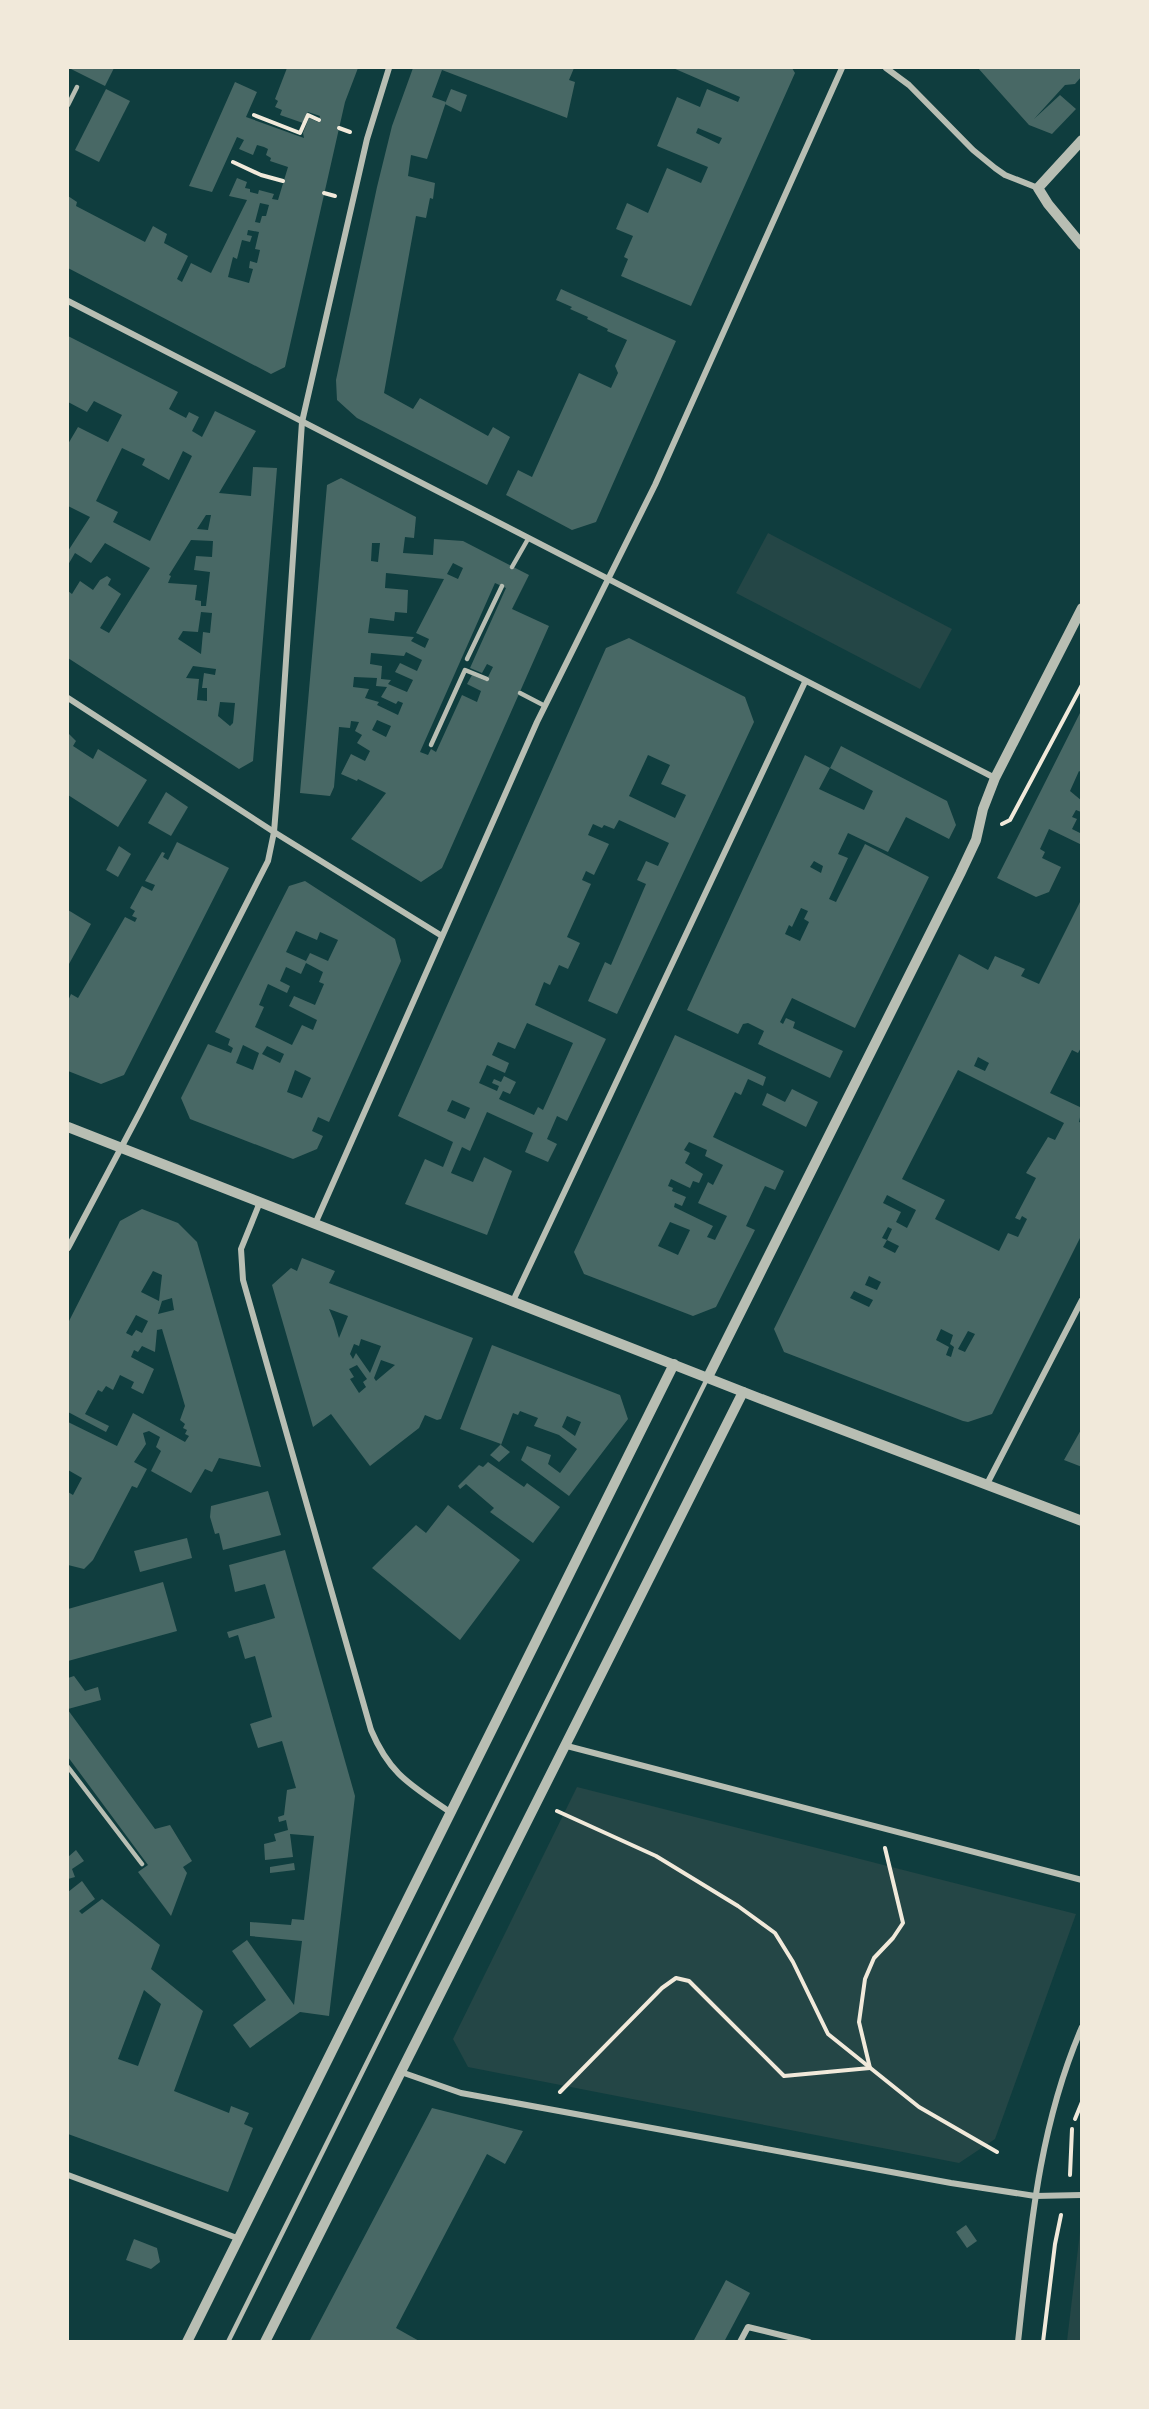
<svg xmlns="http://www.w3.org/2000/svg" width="1149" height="2409" viewBox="0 0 1149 2409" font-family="'Alegreya Sans',sans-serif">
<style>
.green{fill:#244646}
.building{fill:#486865;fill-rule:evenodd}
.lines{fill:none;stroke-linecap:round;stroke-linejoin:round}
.path{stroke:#f1e9da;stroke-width:4}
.service{stroke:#b8beb3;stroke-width:4.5}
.minor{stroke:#b8beb3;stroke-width:6}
.tertiary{stroke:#b8beb3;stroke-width:10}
</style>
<rect width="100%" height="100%" fill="#0f3d3e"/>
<g class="green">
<path d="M768 533 952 629 920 689 736 593Z"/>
<path d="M577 1787 1076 1914 995 2139 959 2163 468 2067 453 2039Z"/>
<path d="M1080 2232 1081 2341H1067Z"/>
</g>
<g class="building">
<path d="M69 68H114L105 86Z"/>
<path d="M287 68H358L345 102 285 367 271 374 68 268V196L77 202 76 206 145 242 153 226 167 234 164 243 188 256 177 279 182 282 191 263 211 273 247 200 229 196 237 178 247 182 245 188 250 189V192L258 194 259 190 274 194 272 199 278 200 288 167 270 161 271 158 266 155 268 149 264 147 257 145 253 155 239 149 244 140 237 137 212 192 189 186 235 82 257 92 246 117 304 138 303 133 309 118 318 122 320 116 308 112 303 123 280 115 282 110 275 107 278 101 275 99ZM260 203 269 205 266 216H262L260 223 255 222ZM248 230 259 232 255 249 260 250 257 263 250 261 249 268 253 269 249 283 228 277 233 257 237 259 242 240 250 242 252 236 247 235Z"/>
<path d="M413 68H574L569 80 575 82 567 118 442 70 432 97 446 102 427 159 411 155 408 176 435 183 433 199 430 198 426 218 416 216 384 393 413 409 420 398 488 436 493 427 510 437 487 485 357 418 337 400 336 380 377 187 392 126Z"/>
<path d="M673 68H792L795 73 691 306 621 276 628 259 624 257 633 236 616 229 627 203 648 213 667 168 701 183 708 167 657 146 677 97 700 107 707 89 738 102 740 97ZM698 128 722 138 719 144 696 133Z"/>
<path d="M978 68H1082V76L1075 84 1065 85 1034 119 1060 95 1076 109 1052 134 1029 125Z"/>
<path d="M106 89 130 101 99 162 75 150Z"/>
<path d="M451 89 467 95 461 112 445 104Z"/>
<path d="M561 289 676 341 596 522 572 530 506 495 518 470 532 477 579 373 611 388 618 373 615 366 627 340 607 331 608 329 587 319 588 317 570 309 572 307 556 300Z"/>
<path d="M68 336 178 392 169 409 186 418 189 412 199 417 192 431 202 437 215 411 256 431 219 493 251 496 253 467 277 468 253 761 239 769 68 658V591L72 594 80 581 93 590 100 580 107 576 111 579 108 585 121 594 100 628 109 633 150 568 105 543 91 563 75 553 68 565V551L90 517 68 506V444L78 427 108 442 122 415 94 401 87 412 68 402ZM122 448 145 459 142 465 169 480 183 451 192 456 150 541 113 522 118 512 96 501ZM206 515H211L208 530 197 529ZM191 540 213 541 212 557 196 556 194 570 210 572 206 606H201V601L195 600 197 585 168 583 171 576 169 575ZM201 612 212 613 210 633 203 632 201 654 178 639 183 631 198 632ZM193 666 216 669 215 675 204 673 202 688H207V701L197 700 199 679 186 678ZM220 702 235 703 233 723 230 726 218 716Z"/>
<path d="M341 478 416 517 414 538 405 537 403 553 433 555 434 539 463 541 529 575 512 609 549 626 442 868 421 882 351 839 386 793 358 779 357 781 341 774 351 754 365 761 370 751 357 743 362 735 355 731 359 722 351 721 350 728 339 727 334 787 330 796 300 793 327 485ZM372 543H380L378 562 371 561ZM453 563 463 568 458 579 447 574ZM386 573 444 579 416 633 429 639 425 648 411 641 414 637 368 633 370 618 394 621 395 612 407 613 408 590 385 588ZM495 583 506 588 470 668 482 673 487 664 493 667 486 681 472 675 467 684 481 691 477 702 462 695 436 752 431 749 428 755 420 752ZM406 652 422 660 417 671 400 663 395 672 413 680 407 692 388 684 391 680 381 679 382 666 370 664 371 653 404 656ZM354 677 377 678 376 686 387 687 381 697 396 704 398 701 403 703 398 715 377 705 379 702 365 698 369 689 353 687ZM377 720 391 726 386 737 372 730Z"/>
<path d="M629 638 745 697 754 722 617 1014 588 1001 605 962 611 965 646 884 637 880 646 861 658 866 669 843 619 820 614 829 604 825 602 828 593 824 588 835 609 844 594 875 586 871 582 880 591 884 567 937 580 943 568 969 559 965 550 985 544 982 535 1005 606 1039 567 1121 557 1116 547 1139 557 1144 548 1162 525 1152 533 1133 487 1112 470 1151 462 1147 451 1173 473 1182 484 1157 512 1171 487 1235 405 1204 425 1159 443 1167 453 1142 398 1116 606 648ZM648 755 670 765 661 784 686 795 675 818 629 796ZM527 1023 573 1043 543 1110 538 1107 534 1115 499 1099 503 1091 510 1094 516 1082 504 1076 501 1082 494 1079 492 1083 499 1086 497 1091 479 1083 487 1065 505 1073 509 1063 492 1055 498 1042 515 1049ZM452 1100 470 1108 465 1119 447 1111Z"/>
<path d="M1082 709V773L1079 771 1070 791 1082 801 1081 812 1076 810 1072 817 1077 819 1072 829 1082 834V845L1049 829 1040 849 1045 852 1042 858 1061 867 1049 892 1036 897 997 878Z"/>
<path d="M68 733 76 741 73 746 93 759 98 749 147 780 118 827 68 795Z"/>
<path d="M841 746 947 801 956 825 949 839 906 817 888 852 848 833 838 854 848 858 829 899 836 902 865 844 929 877 855 1028 792 998 780 1022 783 1024 786 1018 795 1022 793 1028 843 1051 830 1078 758 1044 764 1031 748 1023 743 1024 738 1034 687 1010 805 755 830 768 819 789 864 810 873 791 830 768ZM814 861 823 866 821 873 810 867ZM801 908 808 911 804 919 809 922 800 941 785 934 789 925 792 927Z"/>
<path d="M166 792 188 807 171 836 148 823Z"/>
<path d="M177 842 229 868 124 1075 101 1084 68 1071V1001L71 994 78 998 125 917 135 922 137 918 132 916 135 911 130 908 142 886 152 891 155 885 145 881 162 852 165 853 163 857 168 860Z"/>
<path d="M119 846 131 854 118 877 106 870Z"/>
<path d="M305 881 395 939 401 961 329 1122 318 1117 312 1131 323 1136 317 1149 293 1159 190 1119 181 1098 208 1044 231 1053 233 1048 228 1045 230 1039 215 1032 289 886ZM296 931 317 940 320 932 338 940 328 961 310 953 306 961 286 952ZM306 963 323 972 319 982 324 984 315 1005 294 996 289 1006 317 1020 313 1030 302 1025 292 1045 255 1027 264 1007 259 1005 268 984 287 993 290 986 280 981 286 967 301 974ZM243 1045 259 1053 253 1070 236 1063ZM267 1046 284 1054 280 1063 262 1054ZM295 1070 311 1078 302 1098 287 1092Z"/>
<path d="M1082 898V1046L1078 1053 1072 1050 1050 1093 1082 1108 1079 1122 1082 1123V1234L992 1414 968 1422 963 1421 784 1352 774 1329 959 954 988 970 995 956 1025 969 1021 976 1039 984ZM978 1057 989 1063 985 1071 974 1066ZM958 1070 1064 1123 1055 1140 1048 1137 1026 1173 1036 1178 1015 1218 1020 1220 1022 1216 1027 1219 1018 1237 1008 1233 999 1251 935 1219 945 1200 902 1179ZM887 1195 916 1210 907 1228 896 1222 901 1212 883 1203ZM888 1227 892 1229 887 1240 899 1246 895 1253 883 1247 887 1240 882 1238ZM869 1276 881 1282 877 1290 865 1285ZM854 1291 873 1300 869 1307 850 1298ZM941 1329 953 1335 950 1344 954 1347 951 1357 946 1355 949 1347 936 1340ZM968 1331 975 1334 965 1352 958 1349Z"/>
<path d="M68 910 91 924 69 964 68 963Z"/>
<path d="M675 1035 766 1077 763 1086 748 1079 741 1095 735 1092 713 1137 784 1171 775 1190 765 1186 746 1226 755 1230 716 1307 693 1316 584 1274 574 1252ZM689 1142 707 1150 705 1156 723 1165 713 1185 708 1182 698 1203 727 1216 715 1240 707 1237 713 1226 674 1207 675 1203 682 1206 686 1197 672 1191 673 1188 668 1186 671 1179 690 1188 693 1181 699 1183 703 1174 685 1163 690 1153 684 1150ZM670 1222 690 1230 678 1255 658 1246Z"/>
<path d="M792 1089 818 1102 806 1127 762 1105 767 1093 785 1102Z"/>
<path d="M142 1209 178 1223 197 1242 261 1467 219 1458 212 1472 205 1469 191 1493 151 1471 161 1451 156 1447 160 1437 149 1431 143 1433 146 1444 134 1462 147 1469 137 1488 132 1486 93 1560 84 1569 68 1565V1492L73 1495 82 1478 68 1470V1422L117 1446 133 1413 185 1442 189 1436 185 1434 187 1430 183 1428 185 1424 180 1420 185 1406 162 1329 157 1330 155 1352 142 1346 138 1352 134 1350 131 1357 154 1369 143 1394 131 1388 134 1382 120 1375 113 1390 106 1386 102 1392 98 1390 85 1414 109 1426 106 1432 68 1412V1323L120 1221ZM153 1271 162 1275 159 1301 141 1292ZM172 1298 174 1310 158 1314 162 1301ZM136 1315 148 1321 142 1333 136 1330 132 1336 126 1333Z"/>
<path d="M302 1258 335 1271 329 1283 473 1338 441 1419 437 1420 425 1415 419 1428 370 1466 331 1414 313 1427 272 1285 291 1268 297 1271ZM329 1309 348 1316 339 1338 334 1321ZM361 1339 381 1346 370 1373 356 1353 353 1359 350 1354 354 1344 359 1346ZM381 1360 395 1365 376 1381 374 1378ZM357 1365 367 1379 363 1382 366 1387 359 1393 350 1379 354 1377 349 1369Z"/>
<path d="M492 1345 620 1395 628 1419 569 1496 521 1460 527 1446 551 1455 548 1464 560 1473 577 1449 559 1435 534 1426 538 1418 520 1411 518 1415 513 1413 501 1445 510 1452 499 1462 490 1455 501 1444 460 1429ZM567 1416 581 1422 575 1436 562 1427Z"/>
<path d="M1082 1428V1467L1064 1460Z"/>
<path d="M488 1462 524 1487 527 1483 560 1507 533 1543 490 1512 494 1508 466 1484 460 1489 458 1486 479 1465 483 1467Z"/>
<path d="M268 1491 281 1535 223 1550 219 1533 215 1534 210 1517 211 1506Z"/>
<path d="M448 1505 520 1560 460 1640 372 1568 416 1525 426 1533Z"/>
<path d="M187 1538 192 1558 140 1572 134 1551Z"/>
<path d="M285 1550 355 1796 329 2016 300 2012 250 2048 233 2025 266 2000 232 1951 247 1940 294 2005 302 1941 250 1936V1922L291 1925 292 1919 304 1920 314 1836 290 1834 293 1857 265 1860 264 1844 276 1841 274 1834 288 1830 286 1820 279 1822 278 1817 284 1815 287 1790 296 1788 282 1741 258 1748 250 1724 272 1717 255 1656 245 1659 238 1635 229 1638 227 1632 275 1618 265 1584 235 1592 229 1565Z"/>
<path d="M163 1582 177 1631 68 1661V1609Z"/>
<path d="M74 1676 85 1691 98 1687 101 1700 68 1709V1678Z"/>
<path d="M68 1710 155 1829 170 1825 192 1861 183 1867 187 1873 171 1916 138 1872 148 1865 68 1757Z"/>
<path d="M76 1850 84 1861 72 1869 75 1877 68 1879V1857Z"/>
<path d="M294 1863 295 1870 270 1873V1867Z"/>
<path d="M82 1881 95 1899 79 1911 82 1914 102 1899 160 1945 151 1969 203 2011 174 2091 229 2113 231 2106 249 2113 244 2124 253 2128 228 2192 68 2134V1892ZM144 1990 161 2004 138 2066 118 2059Z"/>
<path d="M432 2108 523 2131 505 2164 487 2154 396 2328 421 2342H309Z"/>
<path d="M966 2225 977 2241 967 2248 956 2232Z"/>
<path d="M134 2239 157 2248 160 2262 151 2269 126 2260Z"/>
<path d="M726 2280 750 2293 724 2342H697L694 2340Z"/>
</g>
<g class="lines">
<g class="path">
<path d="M254 115 300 133 308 115 319 120"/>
<path d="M339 128 350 132"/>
<path d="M233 162 261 175 283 181"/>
<path d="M324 193 335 196"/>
<path d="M1002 824 1010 820 1082 685"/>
<path d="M557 1811 656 1856 738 1906 775 1933 793 1962 828 2034 919 2107 997 2152"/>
<path d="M560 2092 662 1988 676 1978 689 1981 784 2076 870 2068 859 2022 865 1979 874 1958 893 1938 903 1923 885 1848"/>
<path d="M1075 2119 1082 2102"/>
<path d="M1070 2175 1072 2129"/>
<path d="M1043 2342 1055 2244 1061 2215"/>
</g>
<g class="service">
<path d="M68 105 77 87"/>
<path d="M512 567 528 539"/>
<path d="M467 659 502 586"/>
<path d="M520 693 545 706"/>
<path d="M431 745 465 670 487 679"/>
<path d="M68 1767 142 1864"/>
<path d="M228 2342 708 1377"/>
</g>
<g class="minor">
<path d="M886 68 909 85 973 150 995 168 1005 175 1038 188"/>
<path d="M68 301 995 778"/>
<path d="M68 698 274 832 442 936"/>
<path d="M260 1202 241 1249 243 1280 371 1730C390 1775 411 1785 450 1812"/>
<path d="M315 1224 537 722 655 485 842 68"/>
<path d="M68 1248 140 1112 268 861 274 832 277 795 302 422 367 139 389 68"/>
<path d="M513 1301 805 682"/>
<path d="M987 1484 1082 1300"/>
<path d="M567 1746 1082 1880"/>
<path d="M401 2072 461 2093 951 2183 1035 2196 1082 2195"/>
<path d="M68 2175 237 2238"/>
<path d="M740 2342 748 2327 809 2342"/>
<path d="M1018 2342C1030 2234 1038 2128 1082 2027"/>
</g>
<g class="tertiary">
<path d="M1082 140 1038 188 1048 204 1082 245"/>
<path d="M68 1127 764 1400 1082 1521"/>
<path d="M708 1377 960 874 976 840 983 809 995 778 1082 608"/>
<path d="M187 2342 674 1364"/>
<path d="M265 2342 743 1392"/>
</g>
</g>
<rect width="1149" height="2409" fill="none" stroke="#f1e9da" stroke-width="138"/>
</svg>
